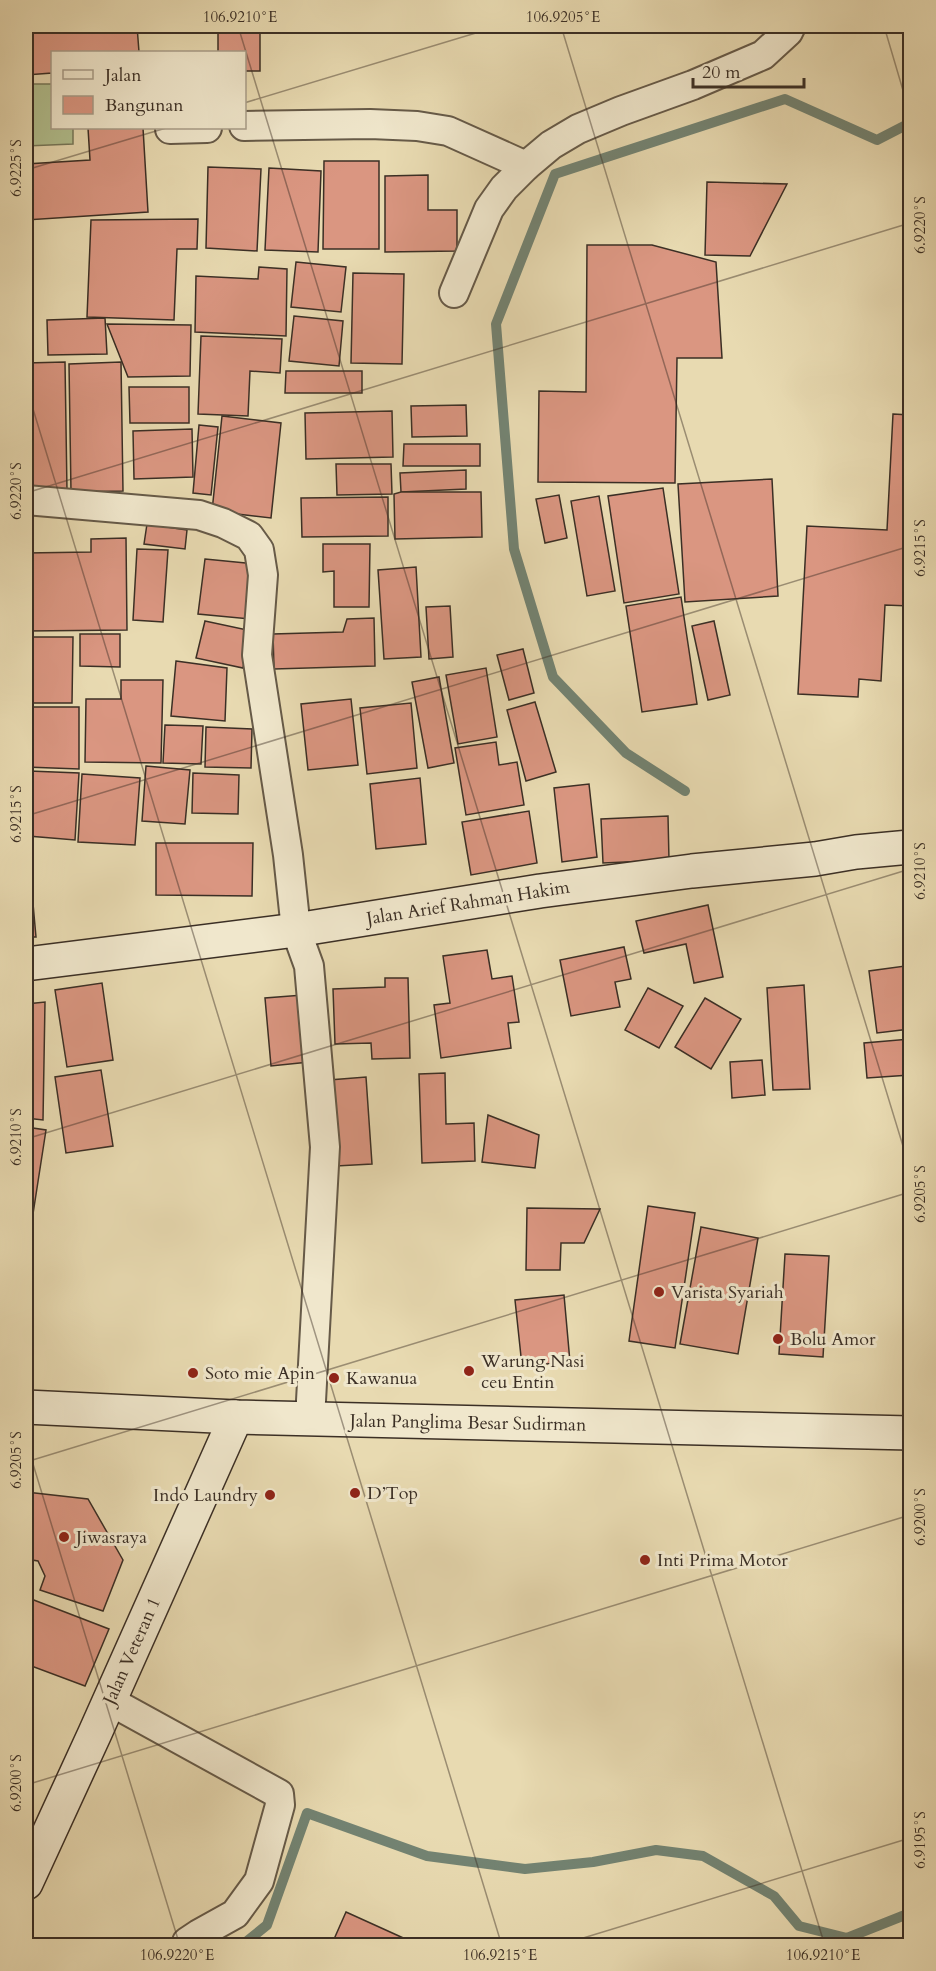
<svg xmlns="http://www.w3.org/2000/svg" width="936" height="1971" viewBox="0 0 936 1971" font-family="Cardo,serif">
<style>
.green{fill:#b2c08f;stroke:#76785a;stroke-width:1.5}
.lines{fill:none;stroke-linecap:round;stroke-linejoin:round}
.stream{stroke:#738372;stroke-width:10}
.building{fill:#da9681;stroke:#3b2f25;stroke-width:1.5}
.street-casing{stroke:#665a48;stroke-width:32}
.secondary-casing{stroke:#3b2f25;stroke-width:36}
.street{stroke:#f0e7cc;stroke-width:28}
.secondary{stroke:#f0e7cc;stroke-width:33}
.ticks{fill:none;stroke:#3b2f25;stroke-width:1.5;stroke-opacity:0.45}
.poi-dot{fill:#8f2418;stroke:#f0e7cc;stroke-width:2}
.labels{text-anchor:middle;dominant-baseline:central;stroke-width:6;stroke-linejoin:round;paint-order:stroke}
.street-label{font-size:18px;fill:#3b2f25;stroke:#f0e7cc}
.poi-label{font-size:18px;fill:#3b2f25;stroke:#f0e7cc;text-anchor:start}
.neatline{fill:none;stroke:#3b2f25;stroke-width:2}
.ticks-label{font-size:15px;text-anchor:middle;fill:#3b2f25}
</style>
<rect width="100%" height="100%" fill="#e8dab1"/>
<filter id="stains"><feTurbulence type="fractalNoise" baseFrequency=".00333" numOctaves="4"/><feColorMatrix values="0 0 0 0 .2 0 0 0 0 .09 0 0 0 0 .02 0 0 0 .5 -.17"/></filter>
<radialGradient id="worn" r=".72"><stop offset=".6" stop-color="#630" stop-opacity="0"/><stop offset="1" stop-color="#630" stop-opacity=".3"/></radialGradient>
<path class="green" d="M52 84V128H73V144L26 146V84Z"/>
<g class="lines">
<g class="stream">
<path d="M685 791 626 753 553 677 514 549 496 324 555 174 785 99 877 140 910 123"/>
<path d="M241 1946 267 1925 307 1813 427 1856 525 1869 593 1862 656 1850 703 1856 774 1896 799 1926 847 1938 910 1913"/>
</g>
</g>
<g class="building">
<path d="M26 26H137L139 52H52V73L26 75Z"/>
<path d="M218 26H260V71H244V52H218Z"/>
<path d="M88 128H143L148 212 26 220V164L90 160Z"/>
<path d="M324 161H379V249H323Z"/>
<path d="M208 167 261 169 257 251 206 248Z"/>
<path d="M269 168 321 171 318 252 265 250Z"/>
<path d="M428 175V210H457V251L385 252V176Z"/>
<path d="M707 182 787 184 750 256 705 255Z"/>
<path d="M198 219 197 249H177L174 320 87 317 91 220Z"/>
<path d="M587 245H652L716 262 722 358H677L675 483 538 482 539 391 586 392Z"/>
<path d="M296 262 346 267 341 312 291 307Z"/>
<path d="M259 267 287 269 286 336 195 332 196 276 258 279Z"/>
<path d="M353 273 404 274 402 364 351 363Z"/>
<path d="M294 316 343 321 339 366 289 361Z"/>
<path d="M105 318 107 354 48 355 47 320Z"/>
<path d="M107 324 191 325 190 376 128 377Z"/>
<path d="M201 336 282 339 280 373 250 371 248 416 198 414Z"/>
<path d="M65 362 67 491 26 492V363Z"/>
<path d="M121 362 123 491 71 492 69 364Z"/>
<path d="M286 371H362V393H285Z"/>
<path d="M129 387H189V423H130Z"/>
<path d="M466 405 467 436 412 437 411 406Z"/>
<path d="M392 411 393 457 306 459 305 413Z"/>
<path d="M893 414 910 415V606L885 605 881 681 859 679 858 697 798 694 807 526 887 530Z"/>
<path d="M222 416 281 423 271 518 212 511Z"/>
<path d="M199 425 218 427 211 495 193 493Z"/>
<path d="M192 429 193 477 134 479 133 431Z"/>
<path d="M404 444H480V466H403Z"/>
<path d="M336 464H391L392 494 337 495Z"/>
<path d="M466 470V489L401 492 400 473Z"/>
<path d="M772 479 778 596 685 602 678 484Z"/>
<path d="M663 488 679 594 624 603 608 496Z"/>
<path d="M401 492H481L482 537 395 539 394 494Z"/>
<path d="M559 495 567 538 545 543 536 499Z"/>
<path d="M599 496 615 591 587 596 571 501Z"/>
<path d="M388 497V536L302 537 301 498Z"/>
<path d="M147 524 187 530 185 549 144 544Z"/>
<path d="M126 538 127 630 26 631V553L91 552V539Z"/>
<path d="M323 544H370L369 607H334V571L323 572Z"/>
<path d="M137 549 168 550 163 622 133 620Z"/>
<path d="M205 559 256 564 250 619 198 614Z"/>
<path d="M416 567 421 657 384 659 378 570Z"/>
<path d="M681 597 697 704 642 712 626 606Z"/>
<path d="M450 606 453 657 429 659 426 607Z"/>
<path d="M374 618 375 666 274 669 273 634 343 632 347 619Z"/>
<path d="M205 621 252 631 243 668 196 658Z"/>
<path d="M714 621 730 695 708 700 692 626Z"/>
<path d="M80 634H120V667L80 666Z"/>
<path d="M27 637H73L72 703H26Z"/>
<path d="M523 649 534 693 509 700 497 655Z"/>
<path d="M176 661 227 668 225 721 171 716Z"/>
<path d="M486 668 497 737 458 744 446 675Z"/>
<path d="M439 677 454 763 428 768 412 682Z"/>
<path d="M121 680H163L161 763 85 762 86 699H121Z"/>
<path d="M351 699 358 765 308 770 301 704Z"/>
<path d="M535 702 556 772 526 781 507 710Z"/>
<path d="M411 703 417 768 367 774 360 708Z"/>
<path d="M27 707H79V769L26 767Z"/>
<path d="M165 725 203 726 201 764 163 763Z"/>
<path d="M206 727 252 729 251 768 205 767Z"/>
<path d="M496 742 499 765 517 762 524 805 466 815 455 748Z"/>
<path d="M146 766 190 770 185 824 142 821Z"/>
<path d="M29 771 79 773 75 840 28 836Z"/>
<path d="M193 773 239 775 238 814 192 813Z"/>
<path d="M82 774 140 778 135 845 78 842Z"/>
<path d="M420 778 426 844 376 849 370 784Z"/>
<path d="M589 784 597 857 562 862 554 788Z"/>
<path d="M529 811 537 863 471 875 462 822Z"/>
<path d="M668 816 669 860 603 863 601 819Z"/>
<path d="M156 843H253L252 896 156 895Z"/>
<path d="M26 848H28L36 937H26Z"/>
<path d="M708 905 723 977 694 983 686 944 644 953 636 921Z"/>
<path d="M624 947 631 979 615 982 620 1007 571 1016 560 960Z"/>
<path d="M487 950 492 979 512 976 519 1022 508 1023 511 1048 441 1058 434 1005 450 1003 443 956Z"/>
<path d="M905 966 909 1004 910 1003V1029L877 1033 869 971Z"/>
<path d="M385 978H408L410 1058 372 1059 371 1043 335 1044 333 989 385 987Z"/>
<path d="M102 983 113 1060 67 1067 55 990Z"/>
<path d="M804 985 810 1089 773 1090 767 988Z"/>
<path d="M648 988 683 1006 659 1048 625 1030Z"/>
<path d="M303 995 309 1062 271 1066 265 998Z"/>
<path d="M705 998 741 1019 711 1069 675 1047Z"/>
<path d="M45 1002 43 1120 26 1118V1004Z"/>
<path d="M910 1039V1075L867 1078 864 1043Z"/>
<path d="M762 1060 765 1095 732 1098 730 1062Z"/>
<path d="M101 1070 113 1146 66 1153 55 1077Z"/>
<path d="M445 1073 446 1124 474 1123 475 1161 422 1163 419 1074Z"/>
<path d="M366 1077 372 1164 336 1166 329 1080Z"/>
<path d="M488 1115 539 1135 535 1168 482 1162Z"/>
<path d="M26 1127 46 1130 26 1259Z"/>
<path d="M648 1206 695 1213 675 1348 629 1341Z"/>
<path d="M527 1208 600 1209 584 1243H561L560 1270H526Z"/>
<path d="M701 1227 758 1238 738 1354 680 1344Z"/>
<path d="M785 1254 829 1256 823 1357 779 1354Z"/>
<path d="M564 1295 570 1362 522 1366 515 1300Z"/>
<path d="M26 1492 88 1499 123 1560 103 1611 40 1590 45 1576 38 1561 26 1559Z"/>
<path d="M26 1597 109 1629 85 1686 26 1664Z"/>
<path d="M346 1912 421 1946H331Z"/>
</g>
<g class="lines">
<defs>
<g id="street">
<path d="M244 126 370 124 417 126 448 131 526 166"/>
<path d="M170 129 207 128"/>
<path d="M454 293 489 209 504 188 526 166 551 145 578 129 621 111 693 85 763 55 788 32 791 26"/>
<path d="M26 500 199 515 223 523 249 536 259 550 263 575 257 655 288 855 296 930 309 966 325 1147 310 1419"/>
<path d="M110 1701 279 1794 280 1805 259 1881 235 1914 199 1934 187 1942 186 1946"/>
</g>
<g id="secondary">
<path d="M26 964 296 930 540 891 692 871 815 859 856 852 910 847"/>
<path d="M26 1407 236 1417 910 1433"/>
<path d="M26 1883 95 1733 236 1417"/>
</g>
</defs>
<use href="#street" class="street-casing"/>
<use href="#secondary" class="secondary-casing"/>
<use href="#street" class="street"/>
<use href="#secondary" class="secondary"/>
</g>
<path class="ticks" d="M238 26 825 1946M561 26 910 1169M884 26 910 114M244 103 499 26M26 170 166 128M26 386 502 1946M26 493 910 223M26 816 910 546M26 1139 910 869M26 1441 180 1946M26 1462 910 1192M26 1785 910 1515M557 1946 910 1838"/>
<g class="poi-dot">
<circle cx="659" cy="1292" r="6"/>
<circle cx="778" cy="1339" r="6"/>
<circle cx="469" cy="1371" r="6"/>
<circle cx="193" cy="1373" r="6"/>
<circle cx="334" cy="1378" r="6"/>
<circle cx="355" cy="1493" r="6"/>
<circle cx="270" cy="1495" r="6"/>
<circle cx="64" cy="1537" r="6"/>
<circle cx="645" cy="1560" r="6"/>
</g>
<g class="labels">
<g class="street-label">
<text transform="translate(468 903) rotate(-9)">Jalan Arief Rahman Hakim</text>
<text transform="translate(468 1423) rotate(1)">Jalan Panglima Besar Sudirman</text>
<text transform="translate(132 1651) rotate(-66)">Jalan Veteran 1</text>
</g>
<g class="poi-label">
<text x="671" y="1292">Varista Syariah</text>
<text x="790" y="1339">Bolu Amor</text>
<text x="481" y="1361">Warung Nasi<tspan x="481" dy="21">ceu Entin</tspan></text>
<text x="205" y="1373">Soto mie Apin</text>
<text x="346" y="1378">Kawanua</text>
<text x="367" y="1493">D’Top</text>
<text x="258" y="1495" text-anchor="end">Indo Laundry</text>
<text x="76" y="1537">Jiwasraya</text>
<text x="657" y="1560">Inti Prima Motor</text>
</g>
</g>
<rect width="936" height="1971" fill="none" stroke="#e8dab1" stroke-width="66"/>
<rect x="51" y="51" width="195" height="78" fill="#f0e7cc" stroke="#a89d89" stroke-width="1.5"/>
<rect x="63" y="70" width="30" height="9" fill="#f0e7cc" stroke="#a89d89" stroke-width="1.5"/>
<text x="105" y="81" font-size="18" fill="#3b2f25">Jalan</text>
<rect x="63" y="96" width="30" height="18" fill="#da9681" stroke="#a89d89" stroke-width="1.5"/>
<text x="105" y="111" font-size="18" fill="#3b2f25">Bangunan</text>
<path d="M693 78v9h111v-9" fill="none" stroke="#3b2f25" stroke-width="3"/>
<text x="702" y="78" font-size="18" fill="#3b2f25" stroke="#f0e7cc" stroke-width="4.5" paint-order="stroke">20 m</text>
<rect x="33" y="33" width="870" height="1905" class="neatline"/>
<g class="ticks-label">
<text x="240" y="22">106.9210°E</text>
<text x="563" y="22">106.9205°E</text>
<text transform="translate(16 168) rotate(-90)" y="5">6.9225°S</text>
<text transform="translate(920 225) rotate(-90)" y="5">6.9220°S</text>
<text transform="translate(16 491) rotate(-90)" y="5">6.9220°S</text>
<text transform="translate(920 548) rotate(-90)" y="5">6.9215°S</text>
<text transform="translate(16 814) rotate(-90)" y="5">6.9215°S</text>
<text transform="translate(920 871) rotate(-90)" y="5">6.9210°S</text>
<text transform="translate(16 1137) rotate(-90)" y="5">6.9210°S</text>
<text transform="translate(920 1194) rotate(-90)" y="5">6.9205°S</text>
<text transform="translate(16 1460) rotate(-90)" y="5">6.9205°S</text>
<text transform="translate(920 1517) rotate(-90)" y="5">6.9200°S</text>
<text transform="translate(16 1783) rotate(-90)" y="5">6.9200°S</text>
<text transform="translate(920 1840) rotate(-90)" y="5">6.9195°S</text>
<text x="177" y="1960">106.9220°E</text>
<text x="500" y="1960">106.9215°E</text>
<text x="823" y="1960">106.9210°E</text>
</g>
<rect width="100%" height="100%" filter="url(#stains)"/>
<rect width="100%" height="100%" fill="url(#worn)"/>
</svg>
